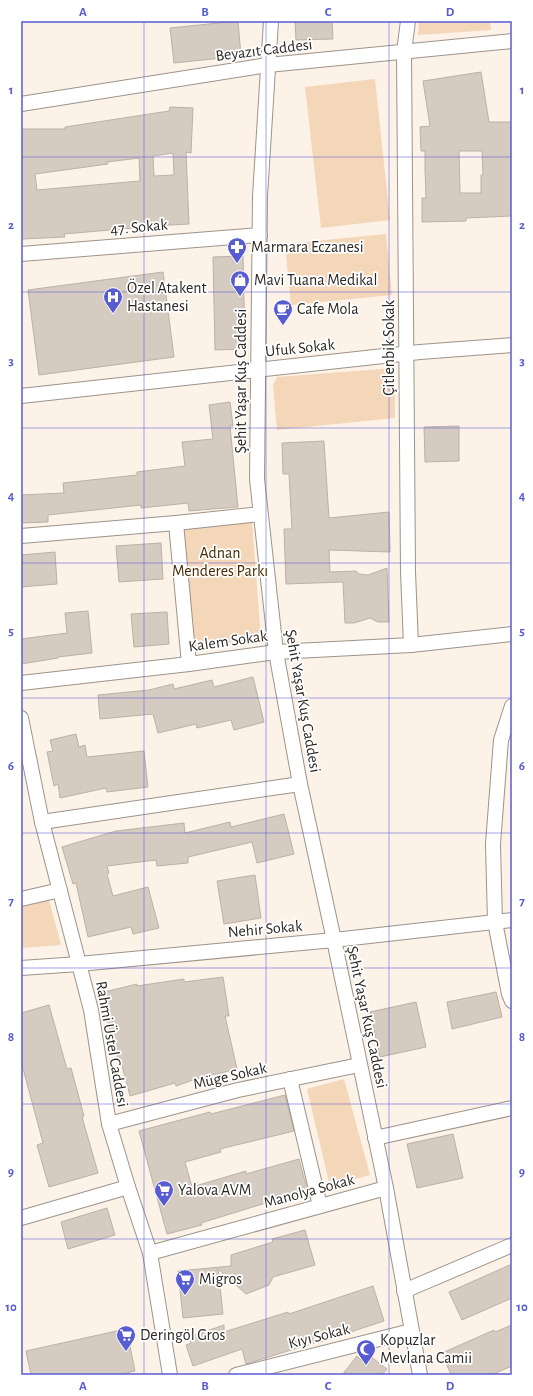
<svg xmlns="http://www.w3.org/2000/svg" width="533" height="1396" viewBox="0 0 533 1396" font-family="'Alegreya Sans',sans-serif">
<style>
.green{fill:#f4d6b9}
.building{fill:#d5cbc1;stroke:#bbb1a7;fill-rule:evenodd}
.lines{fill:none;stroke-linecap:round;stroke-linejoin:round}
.minor-casing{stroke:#9d938a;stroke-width:16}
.minor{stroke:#fff;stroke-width:14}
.grid{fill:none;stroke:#575cd3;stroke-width:1;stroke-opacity:0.55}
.labels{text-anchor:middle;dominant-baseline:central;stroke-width:3.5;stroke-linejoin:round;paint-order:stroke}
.street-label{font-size:16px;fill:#2b2723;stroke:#fff}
.poi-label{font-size:16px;fill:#2b2723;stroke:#fff;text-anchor:start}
.park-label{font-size:16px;fill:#4a2a00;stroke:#fff}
.neatline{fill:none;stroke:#575cd3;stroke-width:1.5}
.grid-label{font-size:13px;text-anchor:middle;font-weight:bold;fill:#575cd3}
</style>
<rect width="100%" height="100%" fill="#fdf2e8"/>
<g class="green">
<path d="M419 21H490L491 30 418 35Z"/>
<path d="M375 79 390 220 321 228 305 87Z"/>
<path d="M386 234 392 295 291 305 285 244Z"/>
<path d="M395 368V418L277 430 273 385 277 377Z"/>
<path d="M252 521 261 640 194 649 181 529Z"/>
<path d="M48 896 61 945 21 948V902Z"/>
<path d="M344 1079 370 1175 330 1186 307 1089Z"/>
</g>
<g class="building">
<path d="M238 21 241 56 174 63 170 28Z"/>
<path d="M295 21H332L333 39 296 40Z"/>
<path d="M481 72 489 122H512V216L466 218V221L422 222V198H426L425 169V151H421L420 127 430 126 423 81ZM459 151H482L483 175H481V193H460Z"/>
<path d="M170 107 193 108 191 153 186 152 189 224 133 227V228L64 234 65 237 21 239V129H65V127L169 111ZM173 153 174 175 154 176 153 156ZM139 158 140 181 37 190 35 174 108 164 107 162Z"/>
<path d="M243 256 245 349 215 350 213 257Z"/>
<path d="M163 272 174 357 39 375 28 290Z"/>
<path d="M230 402 233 426H230L238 507 189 511 188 503 141 508V505L48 515V522L21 523V495L64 493 63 483 137 475V472L185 466 182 442 213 439 209 405Z"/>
<path d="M459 426V461L425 462 424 427Z"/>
<path d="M324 441 329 518 389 512 390 552 329 550 330 572 356 571 359 574 368 575 387 568 389 622H378L370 618 354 623H345L343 582 286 584 284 529H292L289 474H283L282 443Z"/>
<path d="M161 543 163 579 119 582 116 546Z"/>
<path d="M55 552 57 584 21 587V555Z"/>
<path d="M88 611 92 653 58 657V658L21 664V639L67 633 65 613Z"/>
<path d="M167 612 169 644 134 647 131 614Z"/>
<path d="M253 677 264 722 234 730 231 720 197 728 196 724 158 733 153 714 100 719 98 695 149 690 173 684 174 689 212 680 214 687Z"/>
<path d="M76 734 79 747 85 745 87 757 144 751 148 787 107 792 106 788 60 798 58 784 54 786 47 752 53 751 50 740Z"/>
<path d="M284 814 294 854 257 863 252 842 188 857V863L157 866 156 860 107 866 109 873 107 874 113 896 148 887 159 928 133 934 131 927 88 937 76 883 73 884 62 847 116 831 184 823 185 833 230 822 231 827Z"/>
<path d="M255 875 261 918 224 924 217 881Z"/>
<path d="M223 977 229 1016H225L237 1069 196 1079 176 1086 175 1083 130 1096 120 1058 118 1059 100 993 137 984V986L184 979V982Z"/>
<path d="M496 992 502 1017 452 1029 447 1002Z"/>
<path d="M416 1002 426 1047 380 1057 370 1012Z"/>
<path d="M49 1005 67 1069 71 1068 84 1116 82 1117 98 1173 49 1187 37 1145 43 1143 21 1061V1013Z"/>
<path d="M285 1095 294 1131 220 1149 221 1152 185 1162 192 1187 246 1171V1174L299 1159 308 1193 270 1204 269 1202 201 1223 202 1225 167 1234 139 1131 210 1112 211 1114Z"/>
<path d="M453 1134 463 1178 417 1188 407 1144Z"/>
<path d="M107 1208 115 1235 68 1249 61 1222Z"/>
<path d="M305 1230 315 1265 273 1277 269 1285 246 1294 218 1269 223 1314 183 1318 178 1271 231 1266V1255L273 1242 272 1239Z"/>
<path d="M512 1264V1298L462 1320 449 1292Z"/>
<path d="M373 1286 384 1321 317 1343V1342L246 1364 242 1349 193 1366 186 1345 191 1343 189 1337 224 1325V1332L288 1312 289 1314Z"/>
<path d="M512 1325V1366L491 1375H451L442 1353 494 1330 495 1332Z"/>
<path d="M130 1328 133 1341H129L135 1371 118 1375H31L26 1351Z"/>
<path d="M357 1356 364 1363 370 1356 387 1369 382 1375H342Z"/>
</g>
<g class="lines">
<defs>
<g id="minor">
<path d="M271 21 260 196 257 479 276 652 300 784 334 940 386 1188 420 1375"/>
<path d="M408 21 404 52 408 572 411 645"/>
<path d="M21 104 268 65 512 41"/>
<path d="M21 254 260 235"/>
<path d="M21 396 420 352 512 345"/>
<path d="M176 523 189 664"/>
<path d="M21 536 176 523 260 514"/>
<path d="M21 683 189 664 276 652 411 645 512 634"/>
<path d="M512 706 501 740 493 844 495 922 509 994 512 1001"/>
<path d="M21 718 42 822 91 1010 109 1124 128 1187 150 1253 170 1375"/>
<path d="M42 822 300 784"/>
<path d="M21 899 60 890"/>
<path d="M21 968 79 964 334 940 512 920"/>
<path d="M290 1079 320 1206"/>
<path d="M109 1124 238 1090 359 1065"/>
<path d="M375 1138 512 1108"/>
<path d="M21 1218 128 1187"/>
<path d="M150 1253 386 1188"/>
<path d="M404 1291 512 1245"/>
<path d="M236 1375 411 1331"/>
</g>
</defs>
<use href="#minor" class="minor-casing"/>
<use href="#minor" class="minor"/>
</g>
<path class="grid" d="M144 21V1375M266 21V1375M389 21V1375M21 157H512M21 292H512M21 428H512M21 563H512M21 698H512M21 833H512M21 968H512M21 1104H512M21 1239H512"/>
<defs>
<symbol id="pharmacy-pin" viewBox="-11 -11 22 30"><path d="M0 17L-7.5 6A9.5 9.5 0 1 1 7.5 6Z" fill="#575cd3" stroke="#fff"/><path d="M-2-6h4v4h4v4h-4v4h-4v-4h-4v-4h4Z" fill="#fff"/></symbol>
<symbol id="shop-pin" viewBox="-11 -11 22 30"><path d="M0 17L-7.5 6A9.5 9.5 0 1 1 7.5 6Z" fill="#575cd3" stroke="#fff"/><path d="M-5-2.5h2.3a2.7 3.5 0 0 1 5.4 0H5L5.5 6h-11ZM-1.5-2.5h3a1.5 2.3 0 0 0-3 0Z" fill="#fff"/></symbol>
<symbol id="hospital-pin" viewBox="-11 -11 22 30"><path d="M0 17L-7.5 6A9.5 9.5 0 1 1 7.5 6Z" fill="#575cd3" stroke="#fff"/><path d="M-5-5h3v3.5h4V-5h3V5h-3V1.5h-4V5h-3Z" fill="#fff"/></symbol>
<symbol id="cafe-pin" viewBox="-11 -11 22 30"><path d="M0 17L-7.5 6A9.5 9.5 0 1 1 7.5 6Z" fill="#575cd3" stroke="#fff"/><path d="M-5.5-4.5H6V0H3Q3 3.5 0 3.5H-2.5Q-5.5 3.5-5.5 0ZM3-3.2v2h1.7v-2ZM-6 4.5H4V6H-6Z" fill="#fff"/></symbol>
<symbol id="supermarket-pin" viewBox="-11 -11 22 30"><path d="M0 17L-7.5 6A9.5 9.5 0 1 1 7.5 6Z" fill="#575cd3" stroke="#fff"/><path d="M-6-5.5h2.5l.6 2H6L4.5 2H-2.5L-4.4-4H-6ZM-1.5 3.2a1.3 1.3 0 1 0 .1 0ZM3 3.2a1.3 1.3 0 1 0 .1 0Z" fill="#fff"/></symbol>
<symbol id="mosque-pin" viewBox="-11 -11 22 30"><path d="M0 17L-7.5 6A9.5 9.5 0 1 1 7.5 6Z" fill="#575cd3" stroke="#fff"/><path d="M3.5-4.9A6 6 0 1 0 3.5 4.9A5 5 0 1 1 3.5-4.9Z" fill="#fff"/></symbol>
</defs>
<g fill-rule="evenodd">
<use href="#pharmacy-pin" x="226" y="236" width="22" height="30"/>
<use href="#shop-pin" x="229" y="269" width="22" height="30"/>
<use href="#hospital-pin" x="102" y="286" width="22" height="30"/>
<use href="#cafe-pin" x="272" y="298" width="22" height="30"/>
<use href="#supermarket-pin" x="153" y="1179" width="22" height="30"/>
<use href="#supermarket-pin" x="174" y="1268" width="22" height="30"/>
<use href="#supermarket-pin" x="115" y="1324" width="22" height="30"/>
<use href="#mosque-pin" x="355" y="1338" width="22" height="30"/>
</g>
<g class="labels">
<g class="street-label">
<text transform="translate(264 50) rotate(-7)">Beyazıt Caddesi</text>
<text transform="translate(139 227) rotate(-5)">47. Sokak</text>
<text transform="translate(300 348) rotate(-6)">Ufuk Sokak</text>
<text transform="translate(389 348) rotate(-90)">Çitlenbik Sokak</text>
<text transform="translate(241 381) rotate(-90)">Şehit Yaşar Kuş Caddesi</text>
<text transform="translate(228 641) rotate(-8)">Kalem Sokak</text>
<text transform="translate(303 701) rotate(80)">Şehit Yaşar Kuş Caddesi</text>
<text transform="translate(265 929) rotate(-5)">Nehir Sokak</text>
<text transform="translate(367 1017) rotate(78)">Şehit Yaşar Kuş Caddesi</text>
<text transform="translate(112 1044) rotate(80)">Rahmi Üstel Caddesi</text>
<text transform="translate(230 1076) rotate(-13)">Müge Sokak</text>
<text transform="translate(309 1191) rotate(-15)">Manolya Sokak</text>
<text transform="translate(319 1336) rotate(-14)">Kıyı Sokak</text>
</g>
<g class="poi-label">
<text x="251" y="247">Marmara Eczanesi</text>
<text x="254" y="280">Mavi Tuana Medikal</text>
<text x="127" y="288">Özel Atakent<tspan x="127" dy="18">Hastanesi</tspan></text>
<text x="297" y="309">Cafe Mola</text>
<text x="178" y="1190">Yalova AVM</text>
<text x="199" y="1279">Migros</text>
<text x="140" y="1335">Deringöl Gros</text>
<text x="380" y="1340">Kopuzlar<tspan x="380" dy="18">Mevlana Camii</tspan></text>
</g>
<g class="park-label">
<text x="220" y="553">Adnan<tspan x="220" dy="18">Menderes Parkı</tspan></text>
</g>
</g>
<rect width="533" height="1396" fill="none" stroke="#ffffff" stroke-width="44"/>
<rect x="22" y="22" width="489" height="1352" class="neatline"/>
<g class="grid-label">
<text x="83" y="16">A</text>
<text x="205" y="16">B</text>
<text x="328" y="16">C</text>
<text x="450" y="16">D</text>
<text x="11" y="94">1</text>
<text x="522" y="94">1</text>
<text x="11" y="229">2</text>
<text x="522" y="229">2</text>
<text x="11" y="365">3</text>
<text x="522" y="365">3</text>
<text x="11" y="500">4</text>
<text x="522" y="500">4</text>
<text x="11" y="635">5</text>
<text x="522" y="635">5</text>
<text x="11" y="770">6</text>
<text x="522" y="770">6</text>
<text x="11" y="905">7</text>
<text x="522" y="905">7</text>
<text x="11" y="1041">8</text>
<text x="522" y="1041">8</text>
<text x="11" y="1176">9</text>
<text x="522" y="1176">9</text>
<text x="11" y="1311">10</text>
<text x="522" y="1311">10</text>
<text x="83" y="1390">A</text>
<text x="205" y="1390">B</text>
<text x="328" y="1390">C</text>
<text x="450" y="1390">D</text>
</g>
</svg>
